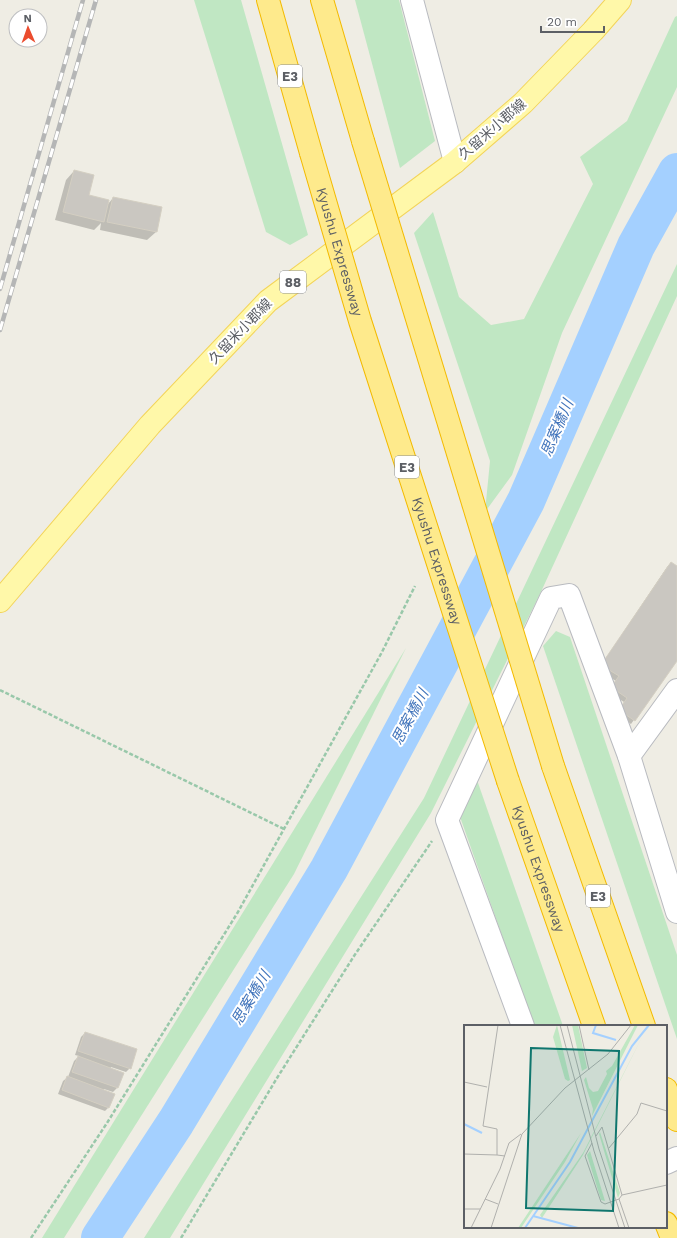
<svg xmlns="http://www.w3.org/2000/svg" width="677" height="1238" viewBox="0 0 677 1238" font-family="'Work Sans','Noto Sans JP',sans-serif">
<style>
.green{fill:#c0e7c3}
.shadow{fill:#0003}
.lines{fill:none;stroke-linecap:round;stroke-linejoin:round}
.river{stroke:#a4d0ff;stroke-width:38}
.building{fill:#cac7c1;stroke:#d4cfc2}
.minor-casing{stroke:#b9bbc0;stroke-width:24}
.major-casing{stroke:#f3d459;stroke-width:24}
.highway-casing{stroke:#f3ba00;stroke-width:24}
.path{stroke:#99c8aa;stroke-width:2.5;stroke-dasharray:4 2;stroke-linecap:butt}
.minor{stroke:#fff;stroke-width:22}
.major{stroke:#fff8a9;stroke-width:22}
.highway{stroke:#feea8c;stroke-width:22}
.rail-casing{stroke:#b5b6b6;stroke-width:4.5}
.rail{stroke:#fff;stroke-width:3;stroke-dasharray:9;stroke-linecap:butt}
.highway-bridge-casing{stroke:#f3ba00;stroke-width:24;stroke-linecap:butt}
.highway-bridge{stroke:#feea8c;stroke-width:22}
.labels{text-anchor:middle;dominant-baseline:central;stroke-width:4;stroke-linejoin:round;paint-order:stroke}
.shield{fill:#fff;stroke:#8d8f93;stroke-width:1}
.shield-label{font-size:13px;font-weight:bold;fill:#5c5f65}
.street-label{font-size:14px;fill:#5c5f65;stroke:#fff}
.water-label{font-size:15px;font-style:italic;fill:#4174bb;stroke:#fff}
.inset-river{fill:none;stroke:#a4d0ff;stroke-width:2}
.inset-road{fill:none;stroke:#b0b0ad;stroke-width:1}
.view{fill:#0f766e;fill-opacity:0.15;stroke:#0f766e;stroke-width:2}
.inset-edge{fill:none;stroke:#5c5f65;stroke-width:2}
</style>
<rect width="100%" height="100%" fill="#efede4"/>
<g class="green">
<path d="M194 0H241L308 235 290 245 266 232Z"/>
<path d="M355 0H399L435 141 400 168Z"/>
<path d="M677 16V87L562 333 512 475 485 512 490 461 414 233 433 212 459 297 491 325 524 319 593 184 580 157 627 121 675 17Z"/>
<path d="M677 264V296L540 594 431 813 170 1238H144L424 798Z"/>
<path d="M556 631 570 637 677 955V1039L543 646Z"/>
<path d="M406 648 294 874 64 1238H42Z"/>
<path d="M477 780 563 1026H534L459 814Z"/>
</g>
<g class="shadow">
<path d="M74 171 88 196 108 204 113 198 161 208 156 232 147 240 100 230 101 223 94 230 55 220 66 180Z"/>
<path d="M671 563 677 567V659L631 724 616 714 624 702 608 692 616 681 598 670 667 567Z"/>
<path d="M85 1033 130 1068 126 1072 111 1067 110 1069 122 1073 117 1088 113 1092 104 1089 103 1091 109 1107 105 1111 58 1094 63 1081 68 1077 74 1061 79 1056 75 1055 81 1037Z"/>
</g>
<g class="lines">
<path class="river" d="M100 1238 176 1122 329 869 526 501 636 246 677 172"/>
</g>
<g class="building">
<path d="M74 170 94 175 89 195 109 200 104 222 63 212Z"/>
<path d="M113 197 162 207 157 232 107 222Z"/>
<path d="M671 562 677 566V661L635 721 619 710 627 698 611 687 619 676 601 665Z"/>
<path d="M85 1032 137 1049 131 1069 78 1051Z"/>
<path d="M78 1056 124 1073 118 1088 72 1072Z"/>
<path d="M67 1076 115 1094 109 1108 62 1090Z"/>
</g>
<g class="lines">
<defs>
<g id="minor">
<path d="M412 0 455 162"/>
<path d="M629 756 677 690"/>
<path d="M523 1026 447 820 551 598 569 595 629 756 677 912"/>
<path d="M666 1163 677 1158"/>
</g>
<path id="major" d="M0 601 150 425 268 301 455 162 523 103 593 31 620 0"/>
<g id="highway">
<path d="M268 0 311 153"/>
<path d="M322 0 363 141"/>
<path d="M553 766 644 1026"/>
<path id="s1" d="M508 781 594 1026"/>
<path d="M666 1089 677 1120"/>
<path d="M666 1223 672 1238"/>
</g>
</defs>
<use href="#minor" class="minor-casing"/>
<use href="#major" class="major-casing"/>
<use href="#highway" class="highway-casing"/>
<g class="path">
<path d="M0 690 284 829"/>
<path d="M31 1238 107 1123 238 912 382 652 415 586"/>
<path d="M181 1238 277 1078 354 956 432 841"/>
</g>
<use href="#minor" class="minor"/>
<use href="#major" class="major"/>
<use href="#highway" class="highway"/>
<defs>
<g id="rail">
<path d="M0 289 83 0"/>
<path d="M0 330 96 0"/>
</g>
</defs>
<use href="#rail" class="rail-casing"/>
<use href="#rail" class="rail"/>
<defs>
<g id="highway-bridge">
<path d="M363 141 553 766"/>
<path id="s2" d="M311 153 360 321 508 781"/>
</g>
</defs>
<use href="#highway-bridge" class="highway-bridge-casing"/>
<use href="#highway-bridge" class="highway-bridge"/>
</g>
<g class="labels">
<g class="shield">
<rect x="278" y="65" width="24" height="22" rx="3"/>
<rect x="280" y="271" width="26" height="22" rx="3"/>
<rect x="395" y="456" width="24" height="22" rx="3"/>
<rect x="586" y="885" width="24" height="22" rx="3"/>
</g>
<g class="shield-label">
<text x="290" y="76">E3</text>
<text x="293" y="282">88</text>
<text x="407" y="467">E3</text>
<text x="598" y="896">E3</text>
</g>
<g class="street-label">
<text transform="translate(492 129) rotate(-41)">久留米小郡線</text>
<text stroke="none"><textPath href="#s2" startOffset="103">Kyushu Expressway</textPath></text>
<text transform="translate(240 331) rotate(-46)">久留米小郡線</text>
<text stroke="none"><textPath href="#s2" startOffset="427">Kyushu Expressway</textPath></text>
<text stroke="none"><textPath href="#s1" startOffset="93">Kyushu Expressway</textPath></text>
</g>
<g class="water-label">
<text transform="translate(557 428) rotate(-67)">思案橋川</text>
<text transform="translate(410 717) rotate(-62)">思案橋川</text>
<text transform="translate(251 998) rotate(-59)">思案橋川</text>
</g>
</g>
<g transform="translate(464 1025)">
<rect width="203" height="203" fill="#efede4"/>
<path d="M93 0 106 55 104 56 101 54 89 12ZM108 0H114L123 43 118 46ZM171 0H174L128 91 129 84 120 55 122 52 125 63 129 67 134 66 143 49 142 46 148 41ZM178 12 119 130 78 193 76 190 119 128ZM136 107 156 168 154 173 135 109ZM117 108 101 137 57 203H54ZM126 126 141 176 137 175 123 130Z" fill="#c0e7c3"/>
<path class="inset-river" d="M132 0 129 8 152 15M0 99 18 108M69 191 114 203M61 203 106 137 168 21 185 0"/>
<path class="inset-road" d="M34 0 19 101 33 104V130L41 131M96 0 130 126 155 203M103 0 135 124 161 203M115 0 125 45M0 57 23 62M132 111 138 102 158 170 155 174 165 203M128 118 121 131 137 177 141 179 155 174M145 123 173 89 177 78 203 86M0 129 33 130M158 170 203 160M21 174 34 179M0 184H16M7 203 36 144 45 118 57 109M27 203 58 109 101 63 144 29 167 0"/>
<path class="view" d="M67 23 155 26 149 186 62 183Z"/>
<rect width="203" height="203" class="inset-edge"/>
</g>
<g transform="translate(28 28) rotate(358)"><circle r="19" fill="#ffffff" stroke="#bebfc1"/>
<path d="M0-3L7 15L0 10L-7 15Z" fill="#eb4c2e"/>
<text y="-6" font-size="11" font-weight="bold" text-anchor="middle" fill="#5c5f65">N</text>
</g>
<path d="M541 26v6h63v-6" fill="none" stroke="#5c5f65" stroke-width="2"/>
<text x="547" y="26" font-size="12" fill="#5c5f65" stroke="#ffffff" stroke-width="3" paint-order="stroke">20 m</text>
</svg>
